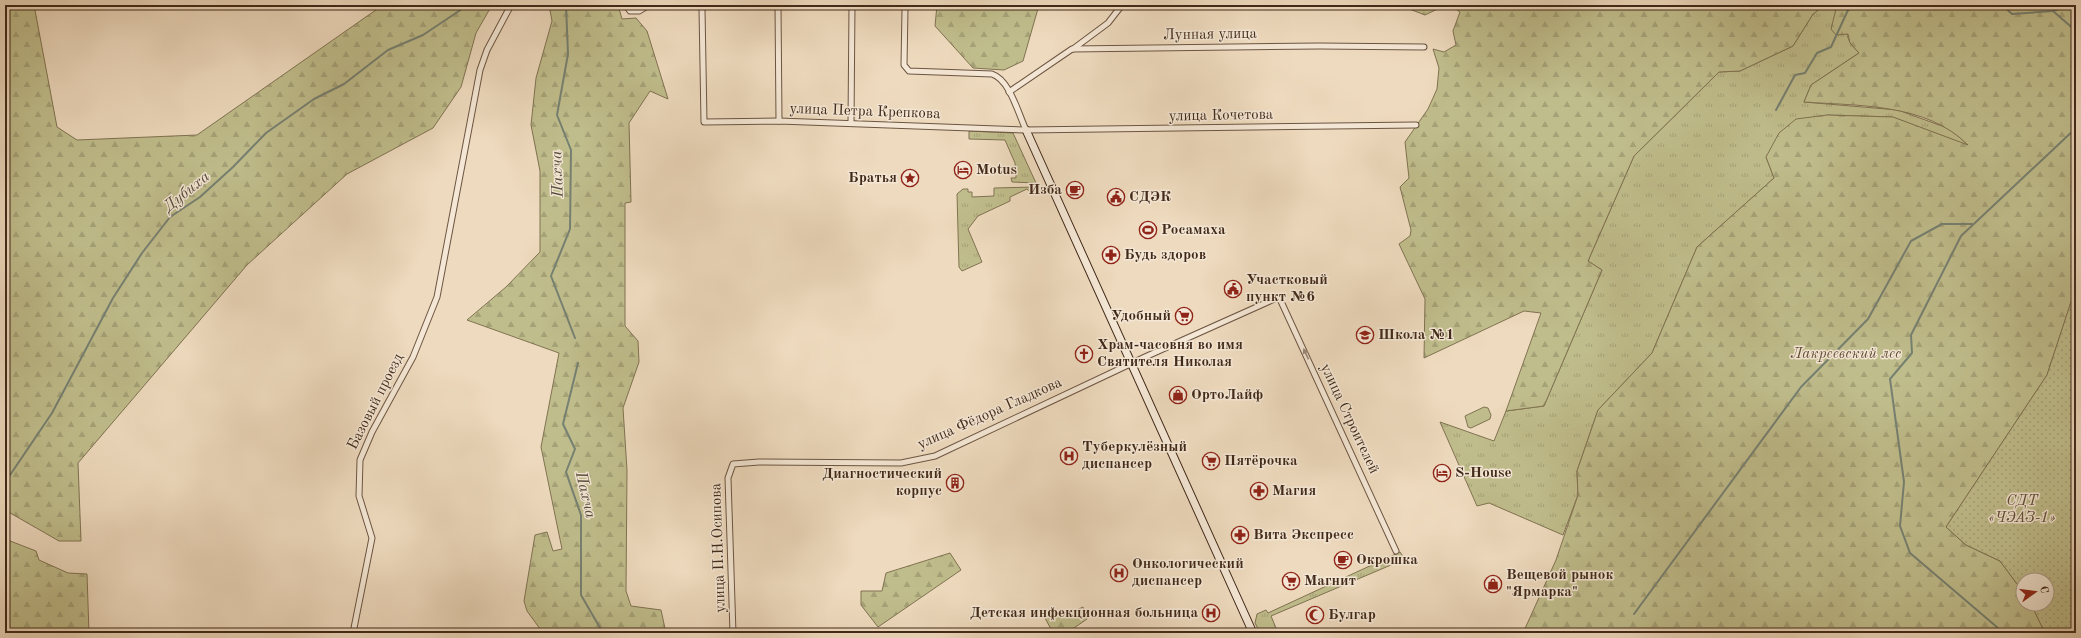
<svg xmlns="http://www.w3.org/2000/svg" width="2081" height="638" viewBox="0 0 2081 638" font-family="'Old Standard TT',serif">
<style>
.grass{fill:url(#grass-tufts);stroke:#807352}
.forest{fill:url(#forest-firs);stroke:#807352}
.garden{fill:url(#garden-dots);stroke:#807352}
.pitch{fill:#c0bd8c;stroke:#807352}
.lines{fill:none;stroke-linecap:round;stroke-linejoin:round}
.stream{stroke:#768172;stroke-width:2}
.street-casing{stroke:#6c5542;stroke-width:7}
.secondary-casing{stroke:#412919;stroke-width:9}
.street{stroke:#f4e7d5;stroke-width:5}
.secondary{stroke:#f4e7d5;stroke-width:7}
.oneway{fill:#9a8877}
.labels{text-anchor:middle;dominant-baseline:central;stroke-width:3;stroke-linejoin:round;paint-order:stroke}
.street-label{font-size:15px;fill:#412919;stroke:#f4e7d5}
.poi-label{font-size:15px;font-weight:bold;fill:#412919;stroke:#f4e7d5;text-anchor:start}
.park-label{font-size:15px;font-style:italic;fill:#614e36;stroke:#f4e7d5}
.water-label{font-size:16px;font-style:italic;fill:#574e3e;stroke:#f4e7d5}
</style>
<defs>
<pattern id="grass-tufts" width="24" height="20" patternUnits="userSpaceOnUse"><rect width="24" height="20" fill="#c0bd8c"/><path d="M3 7l-1-3M5 7V3M7 7l1-3M15 17l-1-3M17 17v-4M19 17l1-3" fill="none" stroke="#a6a278"/></pattern>
<pattern id="forest-firs" width="22" height="20" patternUnits="userSpaceOnUse"><rect width="22" height="20" fill="#c0bd8c"/><path d="M5 1l3.5 6h-7zM16 11l3.5 6h-7z" fill="#a6a278"/></pattern>
<pattern id="garden-dots" width="8" height="8" patternUnits="userSpaceOnUse"><rect width="8" height="8" fill="#c0bd8c"/><path d="M2 2h.1M6 6h.1" fill="none" stroke="#a6a278" stroke-width="1.8" stroke-linecap="round"/></pattern>
</defs>
<rect width="100%" height="100%" fill="#eedabe"/>
<filter id="stains"><feTurbulence type="fractalNoise" baseFrequency=".005" numOctaves="4"/><feColorMatrix values="0 0 0 0 .2 0 0 0 0 .09 0 0 0 0 .02 0 0 0 .5 -.17"/></filter>
<radialGradient id="worn" r=".72"><stop offset=".6" stop-color="#630" stop-opacity="0"/><stop offset="1" stop-color="#630" stop-opacity=".3"/></radialGradient>
<g class="grass">
<path d="M1825 5C1844 5 1843 31 1851 44 1853 47 1857 50 1859 53L1811 85 1804 102 1898 110 1950 129 1969 146 1892 117 1827 115 1766 157 1774 178 1697 247 1652 353 1598 410 1577 471 1578 495 1563 535 1489 503 1477 506 1440 422 1494 441 1506 411 1544 406 1602 270 1588 261 1634 156 1719 72 1740 71 1793 46 1813 14Z"/>
<path d="M969 131 1013 133 1036 183 1012 182 1011 178H1016L1015 163 1005 140 969 139Z"/>
<path d="M1035 187V189L1029 191 1027 189 1010 197V201L978 216 968 229 982 262 962 271 959 267 957 194 963 189H968V192H972V197L994 196V188Z"/>
<path d="M1400 552 1405 559 1271 616 1278 633H1260L1255 623 1257 614 1266 610 1268 613Z"/>
</g>
<g class="forest">
<path d="M5 5H34L57 127 77 140 197 135 383 5H492L476 33 461 87 433 128 347 174 247 265 78 463 81 541H59L5 510Z"/>
<path d="M549 5H618L622 19 636 18 647 31 668 99 650 91 629 123 631 202 625 203V326L638 341 639 362 623 408 627 470 626 591 631 606 661 610 666 633H543L527 611 524 601 535 535 547 532 553 551 562 549 541 447 559 353 467 320 506 287 540 252V171L531 125 536 78 552 21Z"/>
<path d="M937 5H1039L1023 61 1004 70 973 68 935 26Z"/>
<path d="M1399 5H1446L1425 15Z"/>
<path d="M1450 5H1825L1813 14 1793 46 1740 71 1719 72 1634 156 1588 261 1602 270 1544 406 1506 411 1541 313 1524 311 1424 358 1425 299 1399 244 1410 236 1411 230 1400 187 1409 178 1405 142 1428 109 1437 89 1439 68 1433 49 1444 52 1456 45 1453 31 1460 12Z"/>
<path d="M1831 5H2076V296L2071 302 2047 375 1946 527 1966 545 2000 561 2023 592V604H2031L2045 633H1523L1556 560 1578 495 1577 471 1598 410 1652 353 1697 247 1774 178 1766 157 1779 133 1796 119 1827 115 1893 117 1968 145C1926 103 1859 106 1804 102L1811 85 1859 53 1850 43 1848 34 1836 35 1831 29 1836 9Z"/>
<path d="M5 539 36 551 39 560 68 573 87 574 89 633H5Z"/>
<path d="M950 553 961 570 878 627 861 605V591H882L886 573Z"/>
<path d="M1083 607 1087 619 1074 628 1076 633H1053L1044 616 1060 610 1064 616Z"/>
</g>
<path class="garden" d="M2076 296V633H2045L2031 604H2047V580H2023V592L2000 561 1966 545 1946 527 2047 375 2071 302Z"/>
<path class="pitch" d="M1484 407 1488 408 1491 415 1490 419 1471 428 1468 427 1465 416Z"/>
<g class="lines">
<g class="stream">
<path d="M566 5 568 54 557 115 571 150 570 229 551 276 575 338"/>
<path d="M2002 5 2012 14 2053 11 2070 5"/>
<path d="M2053 11 2076 31"/>
<path d="M1776 110 1795 75 1805 73 1817 53 1831 47 1848 10 1859 5"/>
<path d="M578 363 563 424 575 449 566 472 581 515V595L603 633"/>
<path d="M5 480 8 478 52 413 113 298 142 253 170 217 200 197 233 167 266 133 314 99 344 84 388 50 423 35 468 5"/>
<path d="M1634 614 1801 387 1868 319 1911 241 1942 224H1972"/>
<path d="M2000 633 1998 628 1910 553 1900 526 1904 482 1890 379 1912 353 1911 335 1961 236 2076 128"/>
</g>
<defs>
<g id="street">
<path d="M626 5 630 11H639L649 5"/>
<path d="M706 5 702 9 704 122 779 121 1026 130 1416 125"/>
<path d="M778 5 779 121"/>
<path d="M902 5 905 9 904 65 909 71 992 74C1010 80 1018 113 1026 130"/>
<path d="M1073 49 1108 23 1122 5"/>
<path d="M1009 92 1072 49 1319 46 1424 47"/>
<path d="M851 123 852 5"/>
<path d="M353 633 372 538 359 496 360 460 372 432 413 357 437 297 480 70 487 50 511 5"/>
<path d="M733 633 728 478 733 464 759 462 901 463 935 456 1145 357 1279 297 1396 551"/>
</g>
<path id="secondary" d="M1026 130 1253 633"/>
</defs>
<use href="#street" class="street-casing"/>
<use href="#secondary" class="secondary-casing"/>
<use href="#street" class="street"/>
<use href="#secondary" class="secondary"/>
</g>
<defs><path id="oneway-solid" d="M-6-.8H1V-3.2L6.5 0L1 3.2V.8H-6Z"/></defs>
<use class="oneway" href="#oneway-solid" transform="translate(1306 354) rotate(-115)"/>
<defs>
<symbol id="hotel-ring" viewBox="-11 -11 22 22"><circle r="9.5" fill="#f4e7d5" stroke="#8f2418" stroke-width="1.5"/><path d="M-6-4.5h1.5V1H6V5H4.5V3h-9V5H-6ZM-4 0a1.8 1.8 0 1 1 3.6 0ZM.5 0V-2.5h3Q6-2.5 6 0Z" fill="#8f2418"/></symbol>
<symbol id="sight-ring" viewBox="-11 -11 22 22"><circle r="9.5" fill="#f4e7d5" stroke="#8f2418" stroke-width="1.5"/><path d="M0-6L1.8-2.2L6-1.7L2.9 1.2L3.7 5.4L0 3.3L-3.7 5.4L-2.9 1.2L-6-1.7L-1.8-2.2Z" fill="#8f2418"/></symbol>
<symbol id="cafe-ring" viewBox="-11 -11 22 22"><circle r="9.5" fill="#f4e7d5" stroke="#8f2418" stroke-width="1.5"/><path d="M-5.5-4.5H6V0H3Q3 3.5 0 3.5H-2.5Q-5.5 3.5-5.5 0ZM3-3.2v2h1.7v-2ZM-6 4.5H4V6H-6Z" fill="#8f2418"/></symbol>
<symbol id="civic-ring" viewBox="-11 -11 22 22"><circle r="9.5" fill="#f4e7d5" stroke="#8f2418" stroke-width="1.5"/><path d="M-.6-6.5H3V-4.5H.6V-3L4-1V1h2V6H-6V1h2V-1L-.6-3ZM-1.2 2.5V6h2.4V2.5Z" fill="#8f2418"/></symbol>
<symbol id="stadium-ring" viewBox="-11 -11 22 22"><circle r="9.5" fill="#f4e7d5" stroke="#8f2418" stroke-width="1.5"/><path d="M0-5a6.5 5 0 1 0 0 10a6.5 5 0 1 0 0-10ZM-3.5-1.8h7v3.6h-7Z" fill="#8f2418"/></symbol>
<symbol id="pharmacy-ring" viewBox="-11 -11 22 22"><circle r="9.5" fill="#f4e7d5" stroke="#8f2418" stroke-width="1.5"/><path d="M-2-6h4v4h4v4h-4v4h-4v-4h-4v-4h4Z" fill="#8f2418"/></symbol>
<symbol id="supermarket-ring" viewBox="-11 -11 22 22"><circle r="9.5" fill="#f4e7d5" stroke="#8f2418" stroke-width="1.5"/><path d="M-6-5.5h2.5l.6 2H6L4.5 2H-2.5L-4.4-4H-6ZM-1.5 3.2a1.3 1.3 0 1 0 .1 0ZM3 3.2a1.3 1.3 0 1 0 .1 0Z" fill="#8f2418"/></symbol>
<symbol id="school-ring" viewBox="-11 -11 22 22"><circle r="9.5" fill="#f4e7d5" stroke="#8f2418" stroke-width="1.5"/><path d="M0-5L7-2L0 1L-7-2ZM-4 1L0 2.5L4 1V4Q0 6-4 4Z" fill="#8f2418"/></symbol>
<symbol id="church-ring" viewBox="-11 -11 22 22"><circle r="9.5" fill="#f4e7d5" stroke="#8f2418" stroke-width="1.5"/><path d="M-1.2-6h2.4v3.5h3.3v2.4h-3.3V6h-2.4V-.1h-3.3v-2.4h3.3Z" fill="#8f2418"/></symbol>
<symbol id="shop-ring" viewBox="-11 -11 22 22"><circle r="9.5" fill="#f4e7d5" stroke="#8f2418" stroke-width="1.5"/><path d="M-5-2.5h2.3a2.7 3.5 0 0 1 5.4 0H5L5.5 6h-11ZM-1.5-2.5h3a1.5 2.3 0 0 0-3 0Z" fill="#8f2418"/></symbol>
<symbol id="hospital-ring" viewBox="-11 -11 22 22"><circle r="9.5" fill="#f4e7d5" stroke="#8f2418" stroke-width="1.5"/><path d="M-5-5h3v3.5h4V-5h3V5h-3V1.5h-4V5h-3Z" fill="#8f2418"/></symbol>
<symbol id="building-ring" viewBox="-11 -11 22 22"><circle r="9.5" fill="#f4e7d5" stroke="#8f2418" stroke-width="1.5"/><path d="M-4-6H4V6H1V3H-1V6H-4ZM-2.5-4.3h1.7v1.8h-1.7ZM.8-4.3h1.7v1.8H.8ZM-2.5-1h1.7V.8h-1.7ZM.8-1h1.7V.8H.8Z" fill="#8f2418"/></symbol>
<symbol id="mosque-ring" viewBox="-11 -11 22 22"><circle r="9.5" fill="#f4e7d5" stroke="#8f2418" stroke-width="1.5"/><path d="M3.5-4.9A6 6 0 1 0 3.5 4.9A5 5 0 1 1 3.5-4.9Z" fill="#8f2418"/></symbol>
</defs>
<g fill-rule="evenodd">
<use href="#hotel-ring" x="953" y="160" width="20" height="20"/>
<use href="#sight-ring" x="900" y="168" width="20" height="20"/>
<use href="#cafe-ring" x="1065" y="180" width="20" height="20"/>
<use href="#civic-ring" x="1106" y="187" width="20" height="20"/>
<use href="#stadium-ring" x="1138" y="220" width="20" height="20"/>
<use href="#pharmacy-ring" x="1101" y="245" width="20" height="20"/>
<use href="#civic-ring" x="1223" y="279" width="20" height="20"/>
<use href="#supermarket-ring" x="1174" y="306" width="20" height="20"/>
<use href="#school-ring" x="1355" y="325" width="20" height="20"/>
<use href="#church-ring" x="1074" y="344" width="20" height="20"/>
<use href="#shop-ring" x="1168" y="385" width="20" height="20"/>
<use href="#hospital-ring" x="1059" y="446" width="20" height="20"/>
<use href="#supermarket-ring" x="1201" y="451" width="20" height="20"/>
<use href="#hotel-ring" x="1432" y="463" width="20" height="20"/>
<use href="#building-ring" x="945" y="473" width="20" height="20"/>
<use href="#pharmacy-ring" x="1249" y="481" width="20" height="20"/>
<use href="#pharmacy-ring" x="1230" y="525" width="20" height="20"/>
<use href="#cafe-ring" x="1333" y="550" width="20" height="20"/>
<use href="#hospital-ring" x="1109" y="563" width="20" height="20"/>
<use href="#supermarket-ring" x="1281" y="571" width="20" height="20"/>
<use href="#shop-ring" x="1483" y="574" width="20" height="20"/>
<use href="#hospital-ring" x="1201" y="603" width="20" height="20"/>
<use href="#mosque-ring" x="1305" y="605" width="20" height="20"/>
</g>
<g class="labels">
<g class="street-label">
<text transform="translate(1210 35) rotate(-1)">Лунная улица</text>
<text transform="translate(865 112) rotate(2)">улица Петра Крепкова</text>
<text transform="translate(1221 116) rotate(-1)">улица Кочетова</text>
<text transform="translate(376 402) rotate(-63)">Базовый проезд</text>
<text transform="translate(990 414) rotate(-24)">улица Фёдора Гладкова</text>
<text transform="translate(1349 419) rotate(65)">улица Строителей</text>
<text transform="translate(719 548) rotate(-92)">улица П.Н.Осипова</text>
</g>
<g class="poi-label">
<text x="976" y="170">Motus</text>
<text x="897" y="178" text-anchor="end">Братья</text>
<text x="1062" y="190" text-anchor="end">Изба</text>
<text x="1129" y="197">СДЭК</text>
<text x="1161" y="230">Росамаха</text>
<text x="1124" y="255">Будь здоров</text>
<text x="1246" y="280">Участковый<tspan x="1246" dy="17">пункт №6</tspan></text>
<text x="1171" y="316" text-anchor="end">Удобный</text>
<text x="1378" y="335">Школа №1</text>
<text x="1097" y="345">Храм-часовня во имя<tspan x="1097" dy="17">Святителя Николая</tspan></text>
<text x="1191" y="395">ОртоЛайф</text>
<text x="1082" y="447">Туберкулёзный<tspan x="1082" dy="17">диспансер</tspan></text>
<text x="1224" y="461">Пятёрочка</text>
<text x="1455" y="473">S-House</text>
<text x="942" y="474" text-anchor="end">Диагностический<tspan x="942" dy="17">корпус</tspan></text>
<text x="1272" y="491">Магия</text>
<text x="1253" y="535">Вита Экспресс</text>
<text x="1356" y="560">Окрошка</text>
<text x="1132" y="564">Онкологический<tspan x="1132" dy="17">диспансер</tspan></text>
<text x="1506" y="575">Вещевой рынок<tspan x="1506" dy="17">"Ярмарка"</tspan></text>
<text x="1304" y="581">Магнит</text>
<text x="1198" y="613" text-anchor="end">Детская инфекционная больница</text>
<text x="1328" y="615">Булгар</text>
</g>
<g class="park-label">
<text x="1846" y="354">Лакреевский лес</text>
<text x="2022" y="501">СДТ<tspan x="2022" dy="17">«ЧЭАЗ-1»</tspan></text>
</g>
<g class="water-label">
<text transform="translate(558 174) rotate(-92)">Пахча</text>
<text transform="translate(187 192) rotate(-39)">Дубиха</text>
<text transform="translate(585 495) rotate(77)">Пахча</text>
</g>
</g>
<rect width="2081" height="638" fill="none" stroke="#eedabe" stroke-width="20"/>
<rect x="6" y="6" width="2069" height="626" fill="none" stroke="#412919" stroke-width="2"/>
<rect x="10" y="10" width="2061" height="618" fill="none" stroke="#412919"/>
<g transform="translate(2035 592) rotate(76)"><circle r="19" fill="#f4e7d5" stroke="#ac9b8a"/>
<path d="M0-3L7 15L0 10L-7 15Z" fill="#8f2418"/>
<text y="-6" font-size="11" font-weight="bold" text-anchor="middle" fill="#412919">С</text>
</g>
<rect width="100%" height="100%" filter="url(#stains)"/>
<rect width="100%" height="100%" fill="url(#worn)"/>
</svg>
